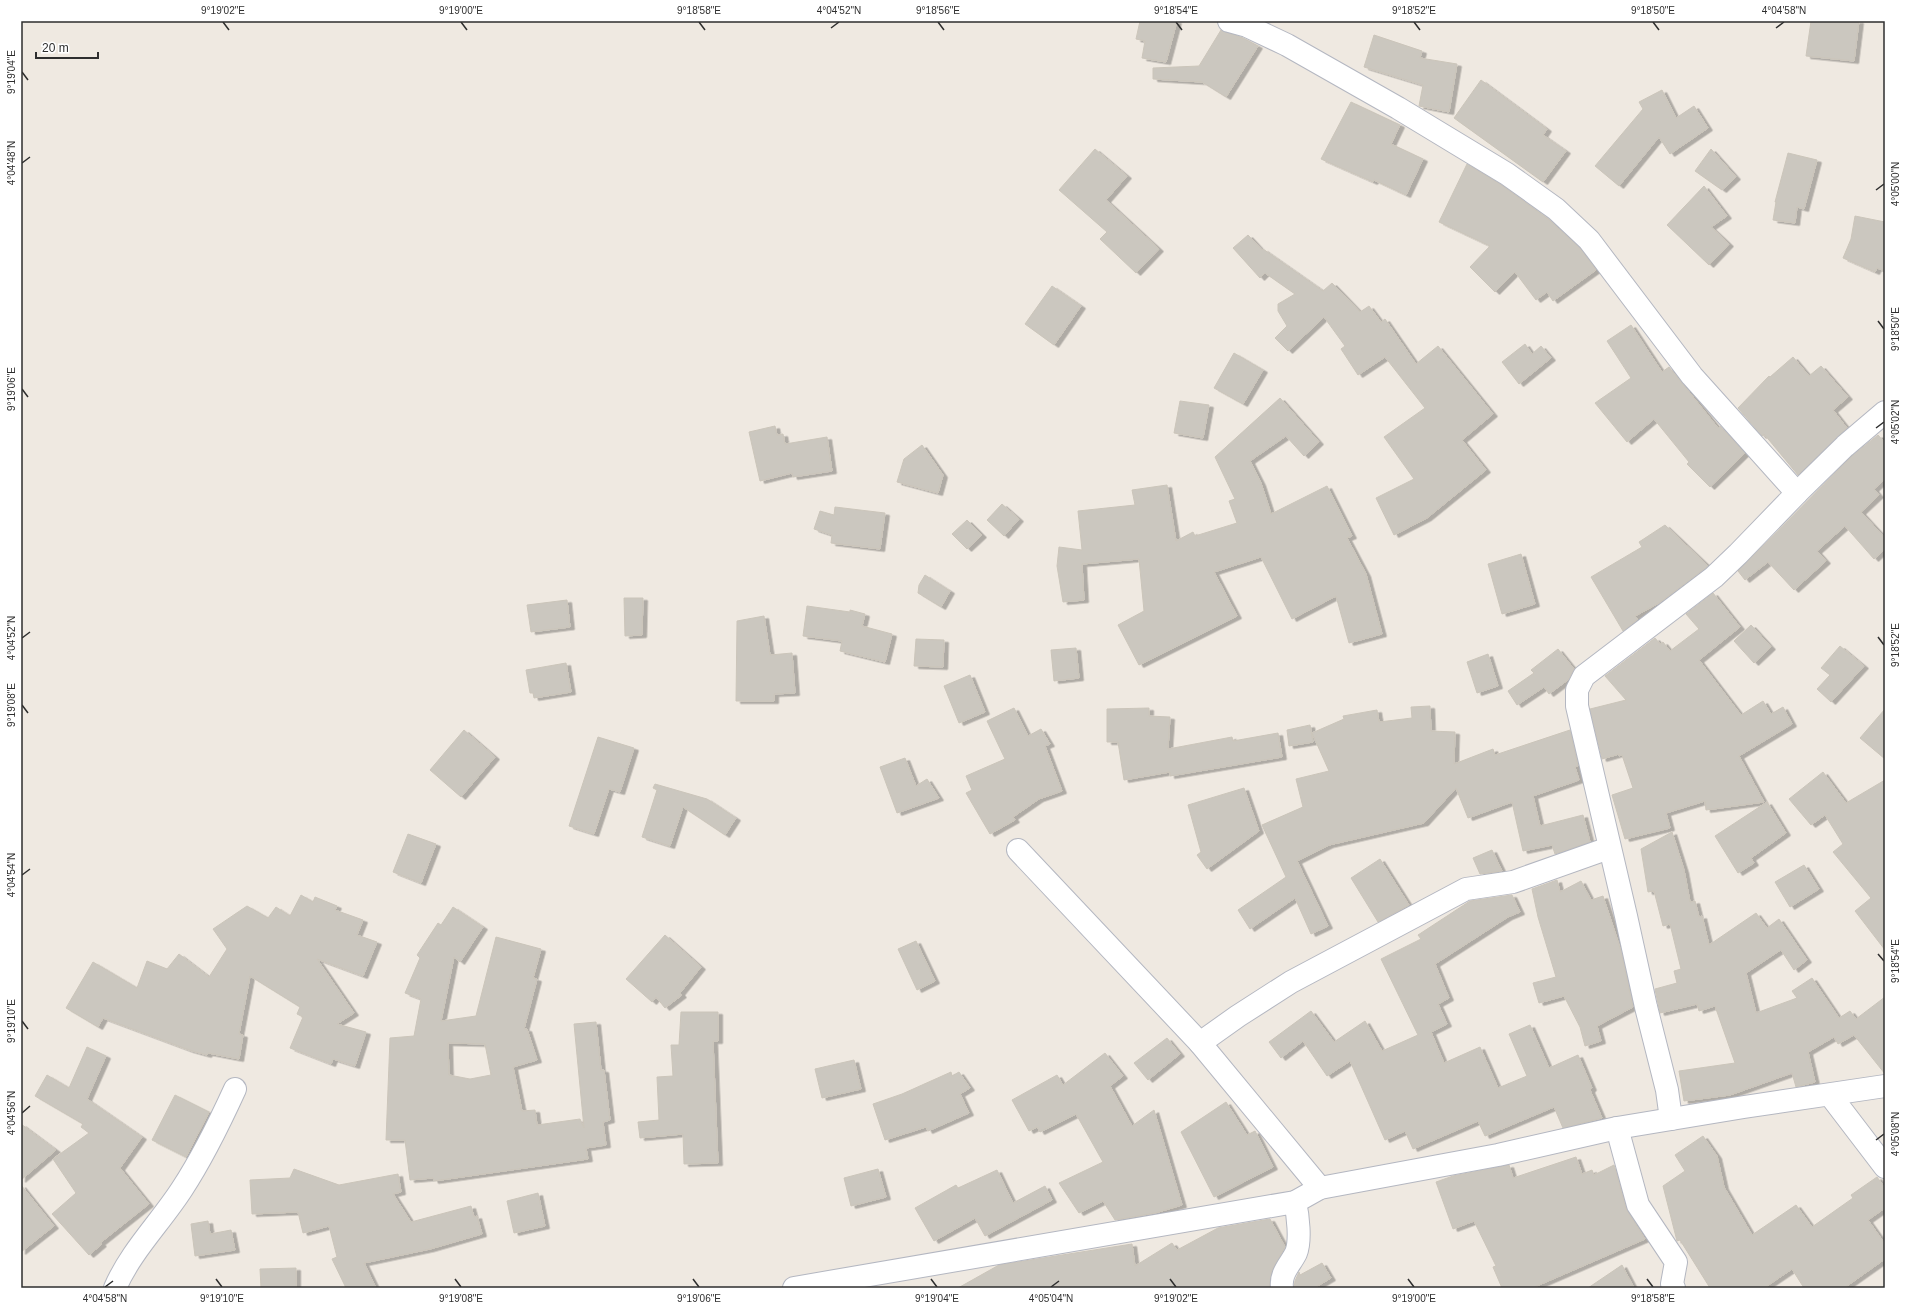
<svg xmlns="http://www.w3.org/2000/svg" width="1906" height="1309" viewBox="0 0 1906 1309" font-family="Arial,sans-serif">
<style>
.building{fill:#cbc7bf;stroke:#cbc5ba;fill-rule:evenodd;filter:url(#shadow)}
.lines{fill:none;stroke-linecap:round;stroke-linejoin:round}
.minor-casing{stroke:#b4b7c1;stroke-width:24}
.minor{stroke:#fff;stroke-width:22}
.ticks{fill:none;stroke:#2e2e2e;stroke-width:1.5}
.neatline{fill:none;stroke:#2e2e2e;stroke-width:1.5}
.ticks-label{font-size:10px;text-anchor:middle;fill:#2e2e2e}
</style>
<defs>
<filter id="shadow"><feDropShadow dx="4.5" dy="2.5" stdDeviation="0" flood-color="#0004"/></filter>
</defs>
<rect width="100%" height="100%" fill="#efe9e1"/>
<g class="building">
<path d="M1140 21H1177L1166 62 1142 58 1145 41 1136 39Z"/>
<path d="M1811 21H1859L1854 61 1806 56Z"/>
<path d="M1221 30 1243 38 1258 46 1226 97 1202 82 1153 79V68L1199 66Z"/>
<path d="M1374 35 1422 51 1420 58 1457 64 1449 112 1419 106 1423 85 1364 67Z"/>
<path d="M1481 80 1547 129 1543 135 1566 151 1543 182 1454 118Z"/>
<path d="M1662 90 1676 118 1694 106 1708 128 1670 154 1659 137 1619 186 1595 166 1643 109 1639 102Z"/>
<path d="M1351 102 1400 125 1391 144 1423 159 1406 195 1374 180 1373 182 1321 159Z"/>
<path d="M1095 149 1127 176 1106 200 1159 249 1136 273 1100 239 1107 232 1059 190Z"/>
<path d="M1711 149 1736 177 1722 190 1695 171Z"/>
<path d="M1788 153 1817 160 1804 209 1797 207 1795 223 1773 220 1776 202H1775Z"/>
<path d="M1467 164 1500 184 1548 219 1580 248 1596 270 1553 301 1547 292 1536 300 1515 272 1495 292 1470 267 1490 246 1439 222Z"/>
<path d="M1704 186 1727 216 1711 227 1729 244 1709 265 1667 225Z"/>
<path d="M1855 216 1885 222V271L1877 268 1875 272 1843 258 1851 239Z"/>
<path d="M1248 235 1262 250 1263 249 1323 291 1332 283 1360 312 1369 306 1381 322 1385 319 1416 364 1438 346 1493 414 1462 440 1486 470 1427 518 1394 535 1376 498 1414 479 1384 437 1425 408 1385 357 1358 375 1341 349 1345 346 1324 317 1288 351 1275 338 1287 326 1278 311V304L1295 294 1265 273 1260 278 1233 248Z"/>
<path d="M1052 286 1081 306 1054 345 1025 324Z"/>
<path d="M1631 325 1662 372 1669 367 1718 428 1720 426 1745 453 1710 487 1687 464 1689 462 1654 419 1627 442 1595 403 1631 378 1607 341Z"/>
<path d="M1525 344 1532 354 1541 346 1551 358 1519 384 1502 362Z"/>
<path d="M1234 353 1263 370 1243 404 1214 388Z"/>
<path d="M1793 357 1809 376 1821 366 1848 397 1833 410 1847 428 1798 475 1764 434 1762 436 1738 408 1769 376 1770 377Z"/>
<path d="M1280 398 1319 442 1304 456 1286 436 1250 461 1261 483 1271 514 1327 486 1352 536 1347 538 1366 574 1382 634 1349 643 1336 596 1292 619 1261 557 1214 572 1237 616 1139 665 1118 625 1144 611 1139 559 1082 564 1084 600 1063 602 1057 566 1059 547 1082 550 1078 511 1135 505 1132 490 1167 485 1176 541 1193 532 1195 536 1237 523 1229 501 1235 499 1215 457Z"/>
<path d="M1180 401 1209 405 1203 438 1174 433Z"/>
<path d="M775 426 777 435 783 434 785 444 827 437 832 471 793 477 792 473 760 481 749 432Z"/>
<path d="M1878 435 1885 443V479L1874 489 1879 495 1861 512 1885 538V549L1874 559 1845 526 1817 551 1826 561 1794 590 1768 562 1745 580 1738 571 1853 455Z"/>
<path d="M922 445 943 475 938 493 897 482 904 459Z"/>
<path d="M1002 504 1019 519 1004 536 987 520Z"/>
<path d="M835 507 885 513 880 549 831 543 832 535 814 529 820 511 834 515Z"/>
<path d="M967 520 982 535 967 549 952 534Z"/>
<path d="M1665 525 1708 566 1659 603 1635 616 1638 619 1623 631 1591 577 1642 547 1639 542Z"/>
<path d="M1521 554 1535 604 1502 614 1488 564Z"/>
<path d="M925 575 950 591 941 607 918 593 919 585Z"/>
<path d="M1713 593 1740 627 1699 660 1741 715 1763 701 1771 714 1783 707 1792 724 1739 756 1764 802 1706 810 1705 801 1666 813 1670 828 1625 839 1612 795 1633 788 1622 755 1619 756V754L1602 759 1590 709 1626 700 1605 676 1655 638 1660 644 1663 642 1670 651 1699 629 1686 614Z"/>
<path d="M624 598H643L642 635 625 636Z"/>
<path d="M567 600 570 627 531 632 527 605Z"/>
<path d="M807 606 850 612V610L865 614 862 626 892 634 885 662 840 651 842 641 803 636Z"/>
<path d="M764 616 770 655 792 653 795 693 774 694V701H736L737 621Z"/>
<path d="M1751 625 1771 647 1754 663 1734 641Z"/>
<path d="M916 639 944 640 943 667 914 666Z"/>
<path d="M1840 646 1864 666 1831 702 1817 689 1830 675 1821 668Z"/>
<path d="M1076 648 1079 678 1054 681 1051 650Z"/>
<path d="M1558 649 1574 669 1569 679 1549 694 1544 687 1517 705 1508 691 1534 673 1531 670Z"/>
<path d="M1488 654 1498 686 1477 693 1467 662Z"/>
<path d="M566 663 571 692 534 698 533 693H530L526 670Z"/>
<path d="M970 675 985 712 959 723 944 686Z"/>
<path d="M1430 706 1431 731 1455 732 1454 764 1493 749 1495 755 1570 730 1578 766 1575 767 1579 780 1533 796 1540 826 1583 815 1590 842 1555 854 1552 845 1523 851 1512 802 1468 818 1456 788 1424 823 1329 845 1297 861 1328 926 1311 934 1295 898 1250 929 1238 910 1286 877 1262 825 1303 807 1296 779 1329 771 1312 733 1344 719 1343 716 1377 710 1379 722 1412 718 1411 707Z"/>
<path d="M1014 708 1028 736 1041 729 1050 744 1045 746 1062 791 1039 799 1013 817 1015 820 990 834 966 793 972 790 966 776 1005 759 987 721Z"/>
<path d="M1149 708V716L1170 717 1168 749 1232 737 1233 741 1278 733 1282 757 1170 776V772L1124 780 1118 742H1107V709Z"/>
<path d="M1885 709V759L1860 738Z"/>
<path d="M1310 725 1313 742 1289 746 1287 730Z"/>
<path d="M464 730 495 757 461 797 430 770Z"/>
<path d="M598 737 634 748 620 792 609 789 594 834 569 826Z"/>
<path d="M905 758 916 786 927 779 939 798 897 813 880 767Z"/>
<path d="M1823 772 1846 803 1885 780V950L1855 911 1871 898 1833 852 1843 844 1825 815 1811 825 1789 799Z"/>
<path d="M655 784 707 799 736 818 725 835 683 807 670 846 642 837 657 790 653 788Z"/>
<path d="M1244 788 1259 831 1207 869 1197 855 1201 852 1188 805Z"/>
<path d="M1767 802 1786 833 1751 858 1754 863 1738 873 1715 836Z"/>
<path d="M1672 832 1684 870 1690 902 1695 901 1699 917 1702 916 1709 945 1756 913 1767 928 1779 919 1807 960 1794 970 1781 950 1779 951 1746 973 1756 1013 1797 998 1792 991 1812 978 1839 1018 1850 1011 1856 1019 1885 997V1074L1854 1035 1838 1044 1834 1037 1808 1052 1815 1082 1796 1087 1792 1073 1730 1095 1684 1101 1679 1071 1735 1063 1715 1006 1699 1011 1697 1004 1660 1013 1655 989 1677 983 1674 971 1681 969 1670 924 1663 926 1654 891 1648 892 1641 849Z"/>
<path d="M408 834 436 844 421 883 393 872Z"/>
<path d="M1492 850 1502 871 1480 874 1473 858Z"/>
<path d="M1380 859 1409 905 1378 922 1351 878Z"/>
<path d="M1804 865 1819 889 1790 907 1775 882Z"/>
<path d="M1557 880 1560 892 1581 881 1591 900 1603 896 1621 951 1633 1007 1597 1026 1601 1041 1585 1046 1580 1027 1564 996 1539 1003 1533 983 1556 977 1538 917 1532 889Z"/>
<path d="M301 895 313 902 315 897 337 906 335 910 363 920 357 935 377 942 363 976 317 959 354 1013 337 1024 366 1032 355 1066 333 1059 331 1064 290 1048 303 1017 297 1014 300 1007 250 976 239 1034 243 1035 239 1059 208 1053 207 1055 189 1050 103 1018 98 1027 66 1008 93 962 137 988 147 961 167 969 179 954 209 977 227 949 213 929 247 906 268 918 276 907 290 916Z"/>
<path d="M1512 895 1520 912 1508 917 1435 964 1449 998 1438 1004 1447 1024 1431 1032 1444 1063 1480 1047 1498 1088 1527 1076 1509 1034 1530 1025 1549 1068 1578 1055 1592 1088 1590 1090 1602 1118 1563 1128 1554 1107 1485 1136 1478 1121 1413 1149 1405 1131 1385 1140 1350 1061 1327 1076 1303 1041 1281 1058 1269 1042 1311 1011 1334 1042 1365 1021 1382 1051 1418 1035 1381 959 1421 939 1418 935 1470 901Z"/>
<path d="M453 907 483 927 460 962 454 957 441 1021 476 1016 496 937 541 949 533 978 537 979 524 1029H527L537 1060 513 1067 522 1111 535 1110 537 1125 580 1119 584 1128 574 1024 596 1022 601 1070H604L610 1120 603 1122 606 1145 586 1148 588 1159 434 1181 433 1178 410 1180 405 1140H386L390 1038 414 1036 421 999 405 993 420 958 417 955 438 923 441 925ZM448 1043 485 1044 491 1075 470 1079 449 1075Z"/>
<path d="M665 935 701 967 680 993 682 995 665 1008 656 997 652 1002 626 979Z"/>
<path d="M916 941 935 981 917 990 898 949Z"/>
<path d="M681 1012H718V1041H713L718 1163 684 1164 683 1134 640 1138 638 1122 659 1120 657 1077 673 1076 671 1045H679Z"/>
<path d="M1167 1038 1180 1054 1148 1080 1134 1063Z"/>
<path d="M87 1047 106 1056 87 1099 142 1137 120 1168 149 1204 100 1243 102 1244 89 1255 52 1214 76 1193 53 1159 89 1133 81 1127 83 1124 35 1096 47 1075 69 1088Z"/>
<path d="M1105 1053 1123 1076 1110 1086 1132 1126 1154 1110 1182 1205 1155 1213 1115 1220 1103 1201 1079 1213 1059 1183 1103 1162 1076 1114 1040 1132 1037 1127 1029 1131 1012 1100 1057 1075 1063 1085Z"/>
<path d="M854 1060 861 1089 822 1098 815 1069Z"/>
<path d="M951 1072 952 1076 959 1072 970 1088 960 1094 969 1113 928 1131 926 1127 885 1140 873 1104 902 1094Z"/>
<path d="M175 1095 209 1112 186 1157 152 1140Z"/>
<path d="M1226 1102 1247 1135 1255 1131 1273 1167 1214 1197 1181 1132Z"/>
<path d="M21 1124 56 1150 21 1180Z"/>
<path d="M1703 1136 1717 1156 1724 1187 1752 1235 1796 1205 1812 1227 1853 1198 1851 1195 1877 1177 1885 1188V1208L1868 1220 1885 1244V1259L1844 1288H1804L1792 1269 1764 1288H1710L1680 1240 1677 1241 1663 1186 1685 1171 1675 1155Z"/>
<path d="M1576 1157 1582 1174 1592 1170 1594 1175 1614 1165 1626 1209 1645 1239 1532 1288H1502L1493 1267 1496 1266 1474 1221 1453 1229 1436 1182 1453 1176 1509 1165 1513 1178Z"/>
<path d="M294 1169 339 1185 398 1174 401 1192 393 1194 411 1222 471 1206 474 1217 477 1216 482 1234 430 1249 364 1263 376 1288H346L332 1259 337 1257 329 1226 303 1233 298 1212 252 1214 250 1180 290 1178Z"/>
<path d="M878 1169 886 1197 851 1206 844 1178Z"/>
<path d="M997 1170 1013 1203 1045 1186 1052 1200 985 1236 975 1218 934 1241 915 1208 956 1185 958 1188Z"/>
<path d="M21 1185 54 1226 21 1252Z"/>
<path d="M538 1193 545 1226 514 1233 507 1201Z"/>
<path d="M1270 1219 1285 1247 1272 1270 1269 1288H958L999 1265 1132 1244 1135 1266 1172 1243 1177 1250 1218 1228Z"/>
<path d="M208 1221 210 1234 231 1230 235 1250 195 1256 191 1224Z"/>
<path d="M1322 1263 1331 1278 1314 1288H1294L1295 1281 1299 1272 1300 1275Z"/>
<path d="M1622 1265 1634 1288H1588Z"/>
<path d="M296 1268V1288H261L260 1269Z"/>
</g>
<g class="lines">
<defs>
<g id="minor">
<path d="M1229 21 1247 26 1287 45 1398 108 1507 174 1556 209 1589 240 1692 376 1797 493 1738 554 1714 577 1584 676 1577 690V706L1626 916 1646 1007 1667 1090 1671 1119"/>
<path d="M1797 493 1845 446 1885 412"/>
<path d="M1018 850 1200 1043 1320 1188"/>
<path d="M1200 1043 1238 1016 1291 982 1466 889 1513 882 1609 848"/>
<path d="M1830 1095 1885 1167"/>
<path d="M1617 1128 1638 1205 1676 1262 1672 1284 1674 1288"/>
<path d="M115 1288C131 1251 160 1223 182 1189 203 1157 219 1124 235 1089"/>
<path d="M794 1288 1295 1202 1320 1188 1498 1155 1617 1128 1744 1107 1885 1086"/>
<path d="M1282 1288C1280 1273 1290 1265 1296 1253 1301 1241 1298 1215 1295 1202"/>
</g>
</defs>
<use href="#minor" class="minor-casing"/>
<use href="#minor" class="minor"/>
</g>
<path class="ticks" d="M223 22 229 30M461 22 467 30M699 22 705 30M938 22 944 30M1176 22 1182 30M1414 22 1420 30M1653 22 1659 30M831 28 839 22M1776 28 1784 22M22 72 28 80M22 163 30 157M1876 190 1884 184M1878 321 1884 329M22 389 28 397M1876 428 1884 422M1878 637 1884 645M22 638 30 632M22 705 28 713M22 875 30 869M1878 954 1884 961M22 1021 28 1029M22 1113 30 1106M1876 1140 1884 1134M216 1279 222 1287M455 1279 461 1287M693 1279 699 1287M931 1279 937 1287M1170 1279 1176 1287M1408 1279 1414 1287M1647 1279 1653 1287M105 1287 113 1281M1051 1287 1059 1281"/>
<rect width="1906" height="1309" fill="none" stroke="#ffffff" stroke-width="44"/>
<path d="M36 52v6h62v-6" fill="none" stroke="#2e2e2e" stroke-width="2"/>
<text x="42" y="52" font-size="12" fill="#2e2e2e" stroke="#ffffff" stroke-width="3" paint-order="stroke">20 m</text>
<rect x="22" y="22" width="1862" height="1265" class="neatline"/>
<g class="ticks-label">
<text x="223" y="14">9°19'02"E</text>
<text x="461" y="14">9°19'00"E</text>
<text x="699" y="14">9°18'58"E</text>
<text x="839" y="14">4°04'52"N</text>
<text x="938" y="14">9°18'56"E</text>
<text x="1176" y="14">9°18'54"E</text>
<text x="1414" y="14">9°18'52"E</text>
<text x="1653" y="14">9°18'50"E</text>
<text x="1784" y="14">4°04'58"N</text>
<text transform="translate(11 72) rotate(-90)" y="4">9°19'04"E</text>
<text transform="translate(11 163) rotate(-90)" y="4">4°04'48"N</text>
<text transform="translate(1895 184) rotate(-90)" y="4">4°05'00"N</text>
<text transform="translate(1895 329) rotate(-90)" y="4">9°18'50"E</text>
<text transform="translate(11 389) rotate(-90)" y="4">9°19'06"E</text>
<text transform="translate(1895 422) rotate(-90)" y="4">4°05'02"N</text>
<text transform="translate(11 638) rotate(-90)" y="4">4°04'52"N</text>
<text transform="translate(1895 645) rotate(-90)" y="4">9°18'52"E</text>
<text transform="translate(11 705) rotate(-90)" y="4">9°19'08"E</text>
<text transform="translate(11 875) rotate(-90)" y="4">4°04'54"N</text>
<text transform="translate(1895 961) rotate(-90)" y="4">9°18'54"E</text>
<text transform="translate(11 1021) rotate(-90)" y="4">9°19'10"E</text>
<text transform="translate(11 1113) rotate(-90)" y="4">4°04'56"N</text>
<text transform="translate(1895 1134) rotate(-90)" y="4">4°05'08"N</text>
<text x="105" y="1302">4°04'58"N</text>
<text x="222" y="1302">9°19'10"E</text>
<text x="461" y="1302">9°19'08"E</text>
<text x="699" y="1302">9°19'06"E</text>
<text x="937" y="1302">9°19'04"E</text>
<text x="1051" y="1302">4°05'04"N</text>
<text x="1176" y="1302">9°19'02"E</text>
<text x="1414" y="1302">9°19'00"E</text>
<text x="1653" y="1302">9°18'58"E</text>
</g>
</svg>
